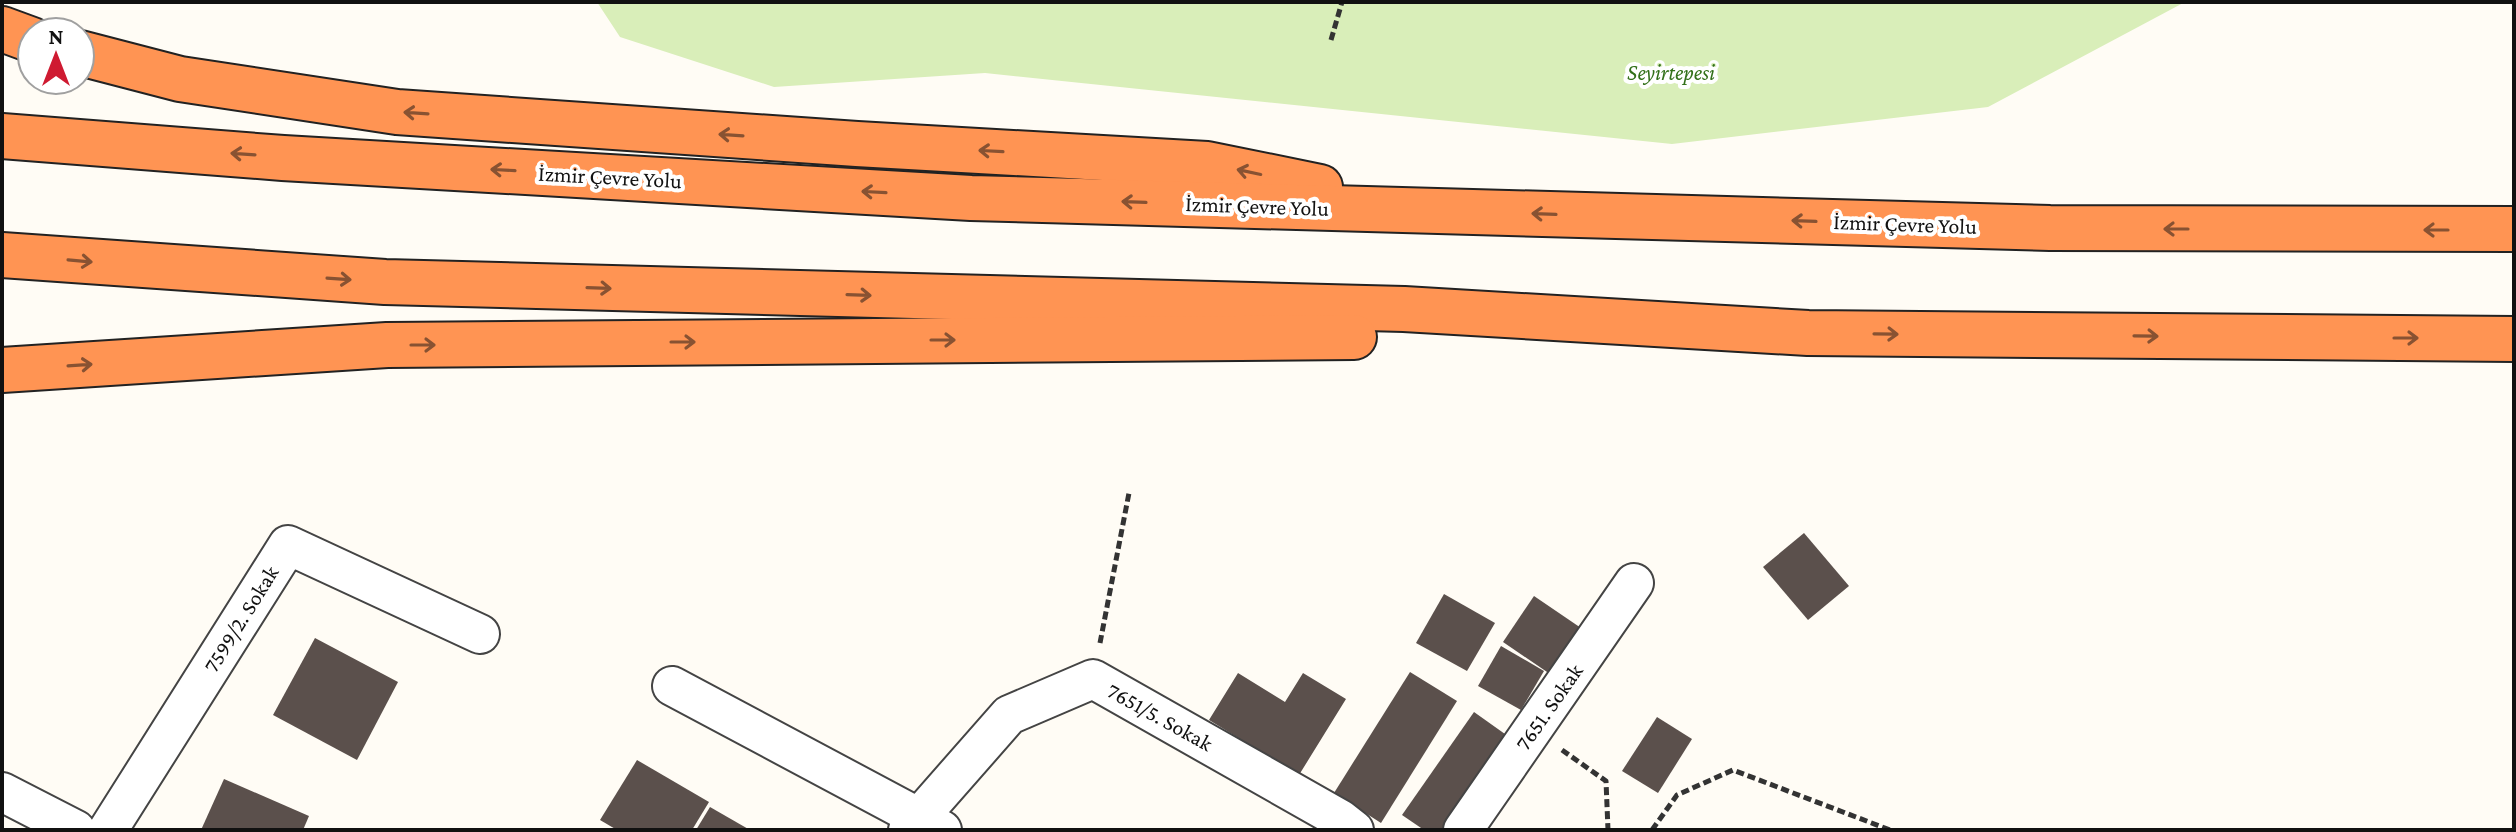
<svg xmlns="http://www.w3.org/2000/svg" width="2516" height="832" viewBox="0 0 2516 832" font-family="'Crimson Pro',serif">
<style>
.park{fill:#d9eeb9}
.building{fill:#5b504c}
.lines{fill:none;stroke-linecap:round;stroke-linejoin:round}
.minor-casing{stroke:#444;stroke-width:42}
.motorway-casing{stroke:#222;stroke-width:48}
.path{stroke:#333;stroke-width:5;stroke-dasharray:8 4;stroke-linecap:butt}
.minor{stroke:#fff;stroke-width:38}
.motorway{stroke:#ff9453;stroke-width:44}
.oneway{stroke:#885232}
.labels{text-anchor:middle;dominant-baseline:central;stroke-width:8;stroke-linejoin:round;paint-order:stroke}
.park-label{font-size:22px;font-style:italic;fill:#327019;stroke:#fff}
.street-label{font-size:22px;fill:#111;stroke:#fff}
</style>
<rect width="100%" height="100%" fill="#fffcf5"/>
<path class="park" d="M597 2H2185L1988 107 1672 144 985 73 774 87 620 37Z"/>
<g class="building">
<path d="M1804 533 1849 586 1808 620 1763 567Z"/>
<path d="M1444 594 1495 623 1467 671 1416 643Z"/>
<path d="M1534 596 1581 628 1550 674 1503 642Z"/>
<path d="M315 638 398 682 357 760 273 715Z"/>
<path d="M1501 646 1544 671 1521 710 1478 686Z"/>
<path d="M1410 672 1457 701 1381 823 1334 793Z"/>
<path d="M1238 673 1285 702 1303 673 1346 699 1299 775 1209 720Z"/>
<path d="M1474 712 1512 739 1448 830H1424L1402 815Z"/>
<path d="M1657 717 1692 739 1658 793 1622 771Z"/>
<path d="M637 760 709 802 692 830H617L600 820Z"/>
<path d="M224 779 309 816 303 830H201Z"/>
<path d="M710 807 750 830H696Z"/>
</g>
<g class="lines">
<defs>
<g id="minor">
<path d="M672 686 942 830"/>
<path d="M2 792 76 830"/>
<path d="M108 830 288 545 480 634"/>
<path d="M908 830 1009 715 1093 679 1340 819 1354 830"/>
<path d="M1463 830 1634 583"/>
</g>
<g id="motorway">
<path d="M2 29 32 40"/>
<path d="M80 53 180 79 397 112 857 144 1207 164 1320 187"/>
<path d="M2 136 283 158 971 198 2050 228 2514 229"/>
<path d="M2 255 385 282 1404 309 1808 333 2514 339"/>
<path d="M2 370 387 345 1354 337"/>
</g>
</defs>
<use href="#minor" class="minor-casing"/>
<use href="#motorway" class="motorway-casing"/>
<g class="path">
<path d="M1331 40 1342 2"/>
<path d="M1100 643 1129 493"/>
<path d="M1562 750 1606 781 1608 830"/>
<path d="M1652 830 1677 795 1733 770 1890 830"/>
</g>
<use href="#minor" class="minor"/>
<use href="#motorway" class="motorway"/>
</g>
<defs><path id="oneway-shaft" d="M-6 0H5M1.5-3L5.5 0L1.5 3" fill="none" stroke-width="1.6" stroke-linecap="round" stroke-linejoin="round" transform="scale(2)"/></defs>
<g class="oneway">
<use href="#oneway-shaft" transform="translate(416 113) rotate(-176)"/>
<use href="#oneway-shaft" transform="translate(731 135) rotate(-176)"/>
<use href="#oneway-shaft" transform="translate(991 151) rotate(-177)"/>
<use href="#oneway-shaft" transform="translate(243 154) rotate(-176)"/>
<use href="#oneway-shaft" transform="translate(503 170) rotate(-177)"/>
<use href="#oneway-shaft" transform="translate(1249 172) rotate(-168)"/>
<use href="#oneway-shaft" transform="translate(874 192) rotate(-177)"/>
<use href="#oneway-shaft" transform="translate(1134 202) rotate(-178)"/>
<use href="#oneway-shaft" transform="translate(1544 214) rotate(-178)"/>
<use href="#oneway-shaft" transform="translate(1804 221) rotate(-178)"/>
<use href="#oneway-shaft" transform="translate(2176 229) rotate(-180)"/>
<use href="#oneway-shaft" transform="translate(2436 230) rotate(180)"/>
<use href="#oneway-shaft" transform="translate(80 261) rotate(5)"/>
<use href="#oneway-shaft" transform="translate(339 279) rotate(4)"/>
<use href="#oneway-shaft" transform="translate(599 288) rotate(2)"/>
<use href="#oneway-shaft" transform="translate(859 295) rotate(2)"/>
<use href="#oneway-shaft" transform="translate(1886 334) rotate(1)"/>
<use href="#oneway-shaft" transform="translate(2146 336) rotate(1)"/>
<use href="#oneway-shaft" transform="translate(2406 338)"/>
<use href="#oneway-shaft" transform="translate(943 340)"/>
<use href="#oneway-shaft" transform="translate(683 342)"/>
<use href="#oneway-shaft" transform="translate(423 345)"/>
<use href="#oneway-shaft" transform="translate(80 365) rotate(-4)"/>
</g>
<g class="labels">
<g class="park-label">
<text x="1671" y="72">Seyirtepesi</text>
</g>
<g class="street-label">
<text transform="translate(610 177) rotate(3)">İzmir Çevre Yolu</text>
<text transform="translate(1257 206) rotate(2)">İzmir Çevre Yolu</text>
<text transform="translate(1905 224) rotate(2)">İzmir Çevre Yolu</text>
<text transform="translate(241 619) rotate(-58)">7599/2. Sokak</text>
<text transform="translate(1549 707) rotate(-55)">7651. Sokak</text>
<text transform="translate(1160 717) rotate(29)">7651/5. Sokak</text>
</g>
</g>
<rect width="2516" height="832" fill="none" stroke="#111111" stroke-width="8"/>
<g transform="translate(56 56)"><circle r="38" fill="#ffffff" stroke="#a0a0a0" stroke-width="2"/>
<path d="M0-6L14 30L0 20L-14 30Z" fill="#cf1a31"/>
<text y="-12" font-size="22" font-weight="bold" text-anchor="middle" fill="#111111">N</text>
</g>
</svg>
